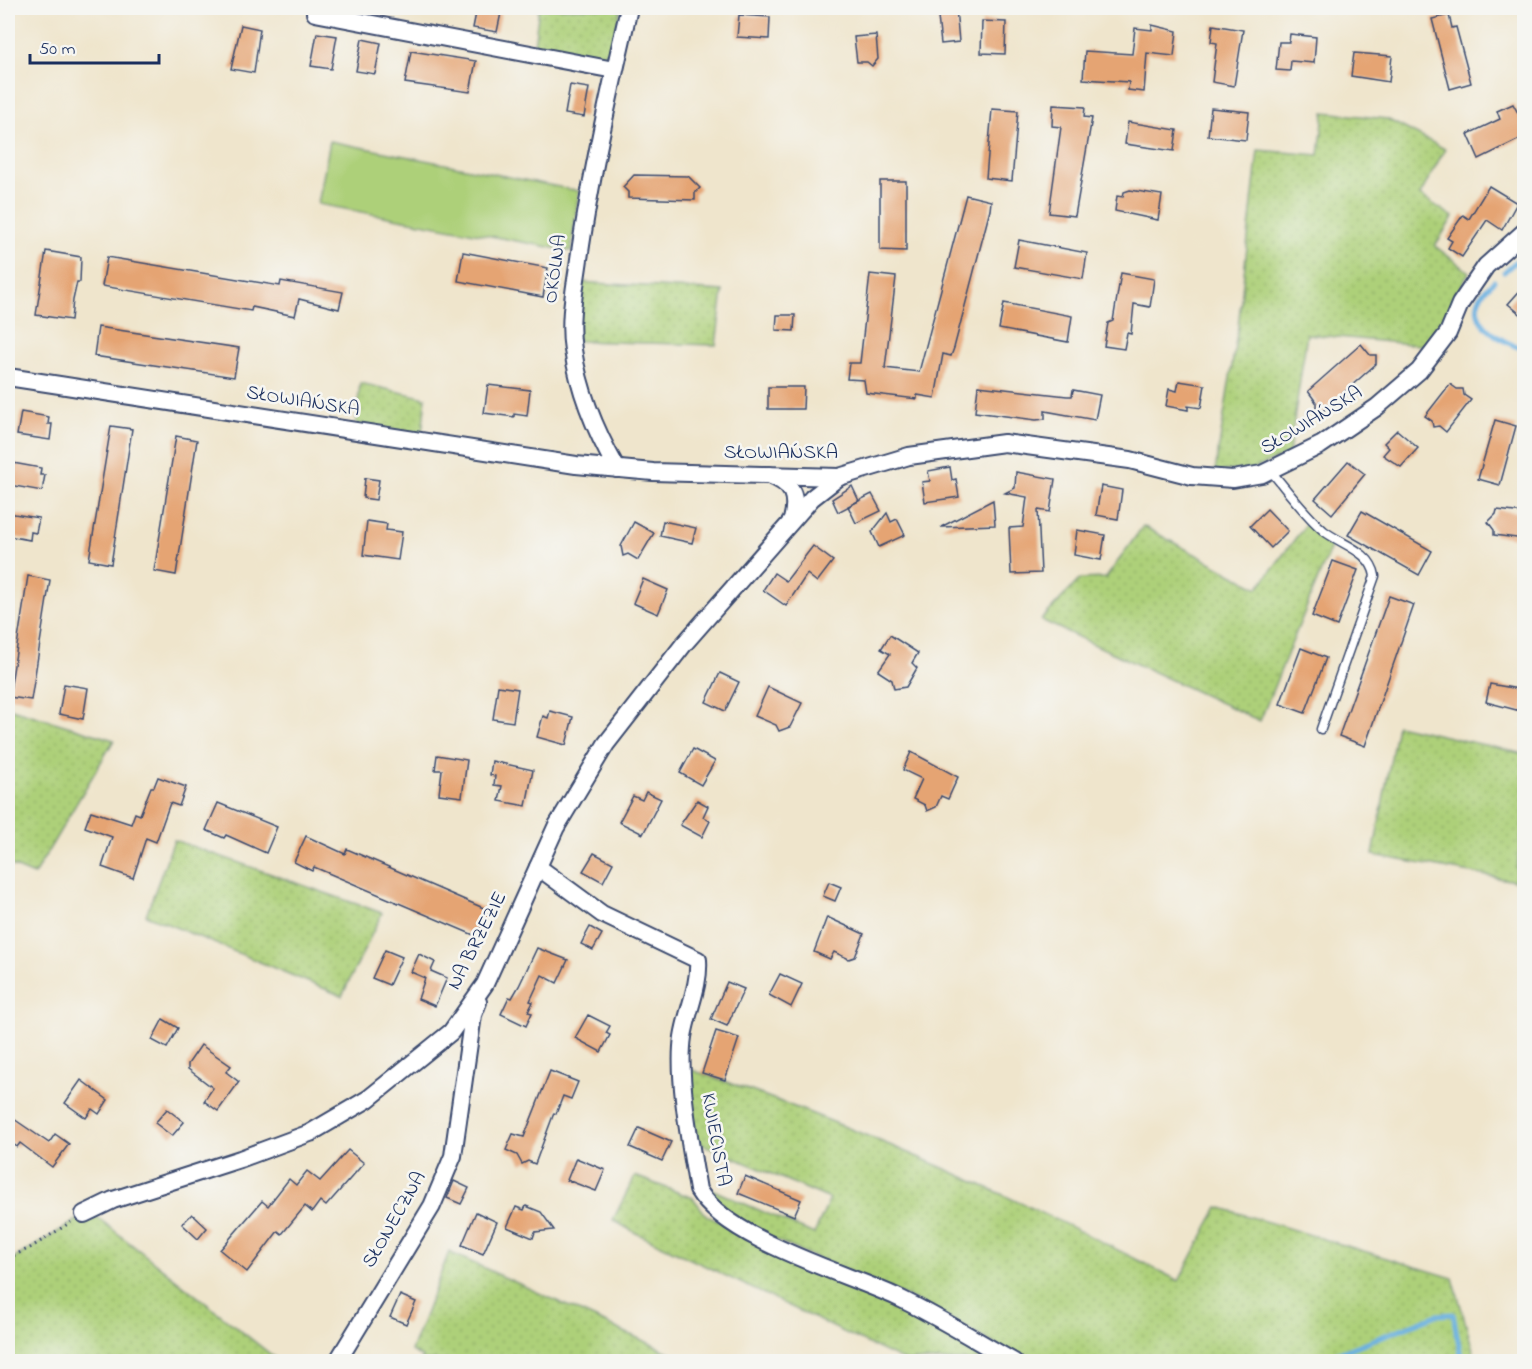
<svg xmlns="http://www.w3.org/2000/svg" width="1532" height="1369" viewBox="0 0 1532 1369" font-family="'Indie Flower',sans-serif">
<style>
.grass{fill:url(#grass-dots);stroke:#64806c;stroke-width:1.5}
.green{fill:#add079;stroke:#64806c;stroke-width:1.5}
.lines{fill:none;stroke-linecap:round;stroke-linejoin:round}
.stream{stroke:#6bb1e1;stroke-width:5}
.building{fill:#e5a473}
.lane-casing{stroke:#3b4a6e;stroke-width:11}
.street-casing{stroke:#3b4a6e;stroke-width:20}
.path{stroke:#3b4a6e;stroke-width:3;stroke-dasharray:1.5 4.5;stroke-linecap:butt}
.lane{stroke:#fff;stroke-width:8}
.street{stroke:#fff;stroke-width:16}
.labels{text-anchor:middle;dominant-baseline:central;stroke-width:5;stroke-linejoin:round;paint-order:stroke}
.street-label{font-size:20px;fill:#1b2f5e;stroke:#f6f6f2}
</style>
<defs>
<pattern id="grass-dots" width="8" height="8" patternUnits="userSpaceOnUse" patternTransform="scale(1.5)"><rect width="8" height="8" fill="#add079"/><path d="M2 2h.1M6 6h.1" fill="none" stroke="#94b36b" stroke-width="1.8" stroke-linecap="round"/></pattern>
</defs>
<rect width="100%" height="100%" fill="#f6f6f2"/>
<filter id="ink" filterUnits="userSpaceOnUse"><feTurbulence type="fractalNoise" baseFrequency=".0167" numOctaves="2"/><feDisplacementMap in="SourceGraphic" scale="12" xChannelSelector="R" yChannelSelector="G"/><feConvolveMatrix kernelMatrix="1 2 1 2 8 2 1 2 1" color-interpolation-filters="sRGB"/></filter>
<filter id="wash" filterUnits="userSpaceOnUse"><feTurbulence type="fractalNoise" baseFrequency=".008" numOctaves="4" result="noise"/><feDisplacementMap in="SourceGraphic" scale="24" xChannelSelector="R" yChannelSelector="G"/><feGaussianBlur stdDeviation="1.35" result="paint"/><feColorMatrix in="noise" values="0 0 0 0 0 0 0 0 0 0 0 0 0 0 0 0 0 1.4 0 .05"/><feComposite in="paint" operator="in"/></filter>
<g filter="url(#wash)">
<rect width="100%" height="100%" fill="#efe5cc"/>
<g class="grass">
<path d="M539 8H621L607 69 533 53Z"/>
<path d="M1324 112 1387 119 1445 149 1420 195 1453 217 1435 246 1469 272 1430 346 1307 334 1289 454 1253 469 1215 472 1238 327 1258 150 1319 155Z"/>
<path d="M579 282 723 291 716 345 577 341Z"/>
<path d="M360 383 426 398 422 434 356 424Z"/>
<path d="M1307 523 1331 547 1260 721 1041 620 1080 579 1106 578 1143 526 1258 588Z"/>
<path d="M8 708 114 740 34 875 8 864Z"/>
<path d="M1397 725 1524 754V816L1515 881 1373 855Z"/>
<path d="M174 840 382 913 342 996 146 915Z"/>
<path d="M686 1068C855 1125 1021 1199 1179 1281L1218 1207 1453 1278 1476 1361H1025L921 1303 740 1225 704 1186 814 1234 830 1199 697 1142Z"/>
<path d="M635 1176 693 1198 707 1216 894 1300 1006 1361H904L634 1232 613 1220Z"/>
<path d="M97 1217 279 1361 13 1362 8 1356V1262L77 1220Z"/>
<path d="M449 1252 688 1361H420L422 1357 411 1351Z"/>
</g>
<path class="green" d="M330 141 579 191 571 251 318 204Z"/>
<g class="lines">
<g class="stream">
<path d="M1504 272 1524 254"/>
<path d="M1494 281C1490 285 1484 290 1481 296 1466 323 1504 343 1524 349"/>
<path d="M1316 1362 1437 1315 1453 1314 1462 1362"/>
</g>
</g>
<g id="blocks">
<g class="building">
<path d="M477 8H502L497 32 473 28Z"/>
<path d="M937 8H956L959 42 941 44Z"/>
<path d="M739 15 770 17 769 39 737 37Z"/>
<path d="M1449 15 1452 28 1456 27 1471 83 1450 89 1432 19Z"/>
<path d="M982 21 1006 22 1005 54 981 53Z"/>
<path d="M241 25 260 29 254 73 231 69Z"/>
<path d="M1152 25 1177 31 1174 56 1147 53 1144 92 1128 90 1129 82 1083 79 1085 51 1132 54 1135 28 1152 30Z"/>
<path d="M1213 25 1243 30 1234 86 1212 82 1217 43 1211 42Z"/>
<path d="M317 33 337 36 331 69 311 66Z"/>
<path d="M1290 34 1316 37 1314 63 1291 61 1290 71 1276 70 1279 42H1289Z"/>
<path d="M876 35 878 59 872 66 867 62H857L854 37Z"/>
<path d="M362 39 381 43 375 74 356 71Z"/>
<path d="M411 51 476 61 470 92 405 83Z"/>
<path d="M1354 53 1392 56 1389 82 1351 76Z"/>
<path d="M570 85 589 88 584 117 565 114Z"/>
<path d="M1513 104 1518 113 1524 110V137L1479 159 1468 134 1500 119 1497 111Z"/>
<path d="M1053 105 1085 107 1084 117 1092 118 1075 216 1049 213 1061 127 1052 126Z"/>
<path d="M1211 108 1249 112 1246 140 1208 136Z"/>
<path d="M992 109 1018 111 1012 181 986 178Z"/>
<path d="M1128 122 1177 130 1174 151 1125 144Z"/>
<path d="M634 175 688 176 700 188 695 193V200L628 198V192L623 187Z"/>
<path d="M880 181H906V251L880 250Z"/>
<path d="M1489 186 1517 203 1502 230 1487 220 1462 257 1448 248 1452 241 1447 238 1463 215 1469 219Z"/>
<path d="M1130 190 1162 195 1158 220 1115 211 1117 196 1123 197 1124 192Z"/>
<path d="M966 195 991 201 990 210 954 348 951 356 943 354 935 398 917 395V399L866 393 864 380 847 379 849 363H860L870 274 896 277 885 368 919 372Z"/>
<path d="M1019 240 1087 253 1083 279 1014 267Z"/>
<path d="M46 251 81 257 80 282H77L73 300 71 320 36 315Z"/>
<path d="M463 252 548 268 543 297 458 281Z"/>
<path d="M107 257 280 286 281 281 343 292 339 309 299 299 295 316 252 307 251 311 102 286Z"/>
<path d="M1121 273 1154 279 1150 307 1134 304 1131 334 1127 333 1124 349 1104 346 1108 323 1113 321Z"/>
<path d="M1524 286V317L1508 304Z"/>
<path d="M1004 303 1072 316 1068 342 999 329Z"/>
<path d="M777 315H795L794 331 776 330Z"/>
<path d="M98 327 239 348 234 377 94 356Z"/>
<path d="M1361 344 1370 355H1376V364L1316 417V402L1308 391Z"/>
<path d="M1179 381 1205 385 1201 408 1188 406V410L1166 406 1169 389 1177 391Z"/>
<path d="M1450 384 1457 389H1463L1464 395 1471 400 1446 432 1439 426 1433 427 1432 421 1425 416Z"/>
<path d="M488 385 530 390 527 416 514 414V417L484 413Z"/>
<path d="M978 386 1067 396H1072L1073 390 1100 395 1095 420 1045 411V419L1036 420 975 412Z"/>
<path d="M768 387H804L803 409H768Z"/>
<path d="M21 412 49 417 48 424H52L50 440 17 435Z"/>
<path d="M1495 420 1516 426 1500 485 1478 479Z"/>
<path d="M111 426 132 429 111 564 89 560Z"/>
<path d="M1397 430 1418 448 1401 467 1383 455 1389 448 1384 443Z"/>
<path d="M176 436 197 440 176 575 154 571Z"/>
<path d="M1348 461 1365 474 1332 514 1315 499Z"/>
<path d="M13 463 41 468 40 475H45L42 491 9 485Z"/>
<path d="M950 467 952 480 956 479 959 497 925 502 922 482 930 481 928 471Z"/>
<path d="M1016 472 1055 479 1050 512 1038 510 1041 573 1011 574 1009 528 1023 527 1027 497 1005 493 1015 488Z"/>
<path d="M365 478 379 480 376 500 363 498Z"/>
<path d="M852 486 859 501 838 512 832 499Z"/>
<path d="M1101 486 1122 490 1118 519 1096 515Z"/>
<path d="M872 494 881 511 856 523 848 506Z"/>
<path d="M993 500 995 525 941 527Z"/>
<path d="M1267 509 1288 531 1271 548 1250 526Z"/>
<path d="M1497 510 1524 513V539L1494 535V530L1488 522 1496 514Z"/>
<path d="M1362 511 1432 551 1419 575 1348 535Z"/>
<path d="M8 513 39 518 36 533 31 532 30 540 8 536Z"/>
<path d="M887 513 891 522 897 519 905 535 879 547 872 532Z"/>
<path d="M367 521 387 524 386 530 402 532 398 560 363 555Z"/>
<path d="M663 521 696 528 692 543 660 536Z"/>
<path d="M634 522 654 533 638 560 628 554 623 556 621 546Z"/>
<path d="M1077 530 1105 535 1101 560 1074 555Z"/>
<path d="M813 546 833 561 817 582 807 574 786 606 763 590 774 573 786 581Z"/>
<path d="M1333 561 1358 570 1337 626 1312 616Z"/>
<path d="M28 576 50 580 31 700 9 697Z"/>
<path d="M643 579 668 590 658 614 633 603Z"/>
<path d="M1389 596 1414 605 1365 746 1339 736Z"/>
<path d="M890 635 918 653 912 663 917 668 906 687 894 689 892 680 878 671 890 654 881 649Z"/>
<path d="M1301 648 1326 658 1305 713 1280 704Z"/>
<path d="M720 673 739 682 725 711 706 702Z"/>
<path d="M64 684 88 688 83 719 59 714Z"/>
<path d="M1490 684 1524 690V712L1486 702Z"/>
<path d="M498 686 518 689 513 722 493 719Z"/>
<path d="M768 687 802 703 790 727 779 731 776 725 755 716Z"/>
<path d="M550 711 573 717 566 745 537 737 543 716 548 718Z"/>
<path d="M693 749 715 761 701 785 680 773Z"/>
<path d="M911 752 958 777 948 799 941 796 936 807 927 811 925 805 913 799 922 779 903 770Z"/>
<path d="M437 755 467 760 462 797 439 794 442 770H435Z"/>
<path d="M492 761 533 770 526 806 499 801 502 786 494 785 495 776 490 775Z"/>
<path d="M158 777 186 787 179 806 170 803 156 842 146 838 133 878 102 867 112 837 85 827 91 811 131 824 135 813 140 815 151 787H154Z"/>
<path d="M646 792 661 799 643 834 619 822 633 796 642 800Z"/>
<path d="M697 800 708 806 703 817 710 821 702 837 680 825Z"/>
<path d="M218 803 277 827 266 853 226 835 224 838 206 830Z"/>
<path d="M306 836 345 854 347 849 488 910 476 936 314 867 312 871 294 862Z"/>
<path d="M594 853 613 863 603 882 583 871Z"/>
<path d="M829 882 841 887 835 901 823 896Z"/>
<path d="M827 917 864 934 855 957 849 959 834 952 830 959 814 952Z"/>
<path d="M590 927 602 934 593 950 581 944Z"/>
<path d="M537 948 568 960 557 983 542 975 530 1001 533 1002 528 1012 532 1013 526 1026 501 1014 509 997 512 998 519 986Z"/>
<path d="M385 950 402 957 389 985 372 978Z"/>
<path d="M419 954 435 962 431 971 447 978 435 1006 418 999 425 978 411 972Z"/>
<path d="M780 974 802 984 791 1007 769 995Z"/>
<path d="M727 982 744 989 727 1026 711 1019Z"/>
<path d="M588 1015 610 1026 606 1033 610 1035 601 1052 575 1038Z"/>
<path d="M163 1019 178 1028 167 1048 152 1040Z"/>
<path d="M716 1031 739 1038 725 1080 702 1073Z"/>
<path d="M201 1045 231 1066 226 1072 239 1082 218 1111 204 1101 213 1088 188 1069V1064Z"/>
<path d="M550 1071 578 1082 571 1099 563 1096 556 1114 554 1113 535 1164 528 1161 522 1164 517 1155 506 1150 513 1134 524 1137Z"/>
<path d="M81 1080 108 1100 99 1114 92 1109 86 1118 65 1103Z"/>
<path d="M167 1109 184 1122 172 1136 155 1123Z"/>
<path d="M8 1115 49 1143 55 1134 69 1144 52 1167 20 1143 17 1147 8 1140Z"/>
<path d="M639 1128 671 1142 662 1161 630 1147Z"/>
<path d="M348 1150 364 1163 326 1206 320 1201 312 1212 305 1206 282 1234 278 1231 247 1272 220 1250 262 1201 268 1206 289 1179 296 1185 307 1171 320 1181Z"/>
<path d="M576 1158 605 1170 596 1191 567 1180Z"/>
<path d="M745 1176 801 1200 794 1216 738 1193Z"/>
<path d="M454 1181 469 1188 461 1204 447 1198Z"/>
<path d="M526 1206 541 1212 554 1230 535 1232 533 1238 507 1227 516 1207 524 1210Z"/>
<path d="M476 1212 497 1222 483 1254 462 1245Z"/>
<path d="M192 1214 207 1228 198 1239 182 1224Z"/>
<path d="M400 1295 416 1302 406 1324 390 1317Z"/>
</g>
</g>
</g>
<g filter="url(#ink)">
<use href="#blocks" fill-opacity="0" stroke="#3b4a6e" stroke-width="1.5"/>
<g class="lines">
<defs>
<path id="lane" d="M1270 470C1287 490 1304 514 1324 531 1342 545 1371 551 1375 576L1321 729"/>
<g id="street">
<path d="M315 13 614 70"/>
<path d="M8 377 576 465 653 472 839 477 909 456 1004 443 1130 460 1192 476 1233 479 1262 474 1321 445 1377 407 1419 371 1448 333 1460 304 1486 266 1524 232"/>
<path d="M617 469C596 432 579 392 573 350 568 319 575 289 579 259 591 174 610 91 629 8"/>
<path d="M769 475C793 484 798 496 792 520"/>
<path d="M538 867 602 914 698 960C700 986 687 1011 683 1037 677 1078 691 1147 698 1190 728 1240 843 1272 897 1297 937 1316 975 1340 1014 1362"/>
<path d="M84 1214 113 1200 240 1159 310 1133 368 1099 451 1032 485 984 556 827 606 744 684 644 812 498 839 477"/>
<path d="M337 1362 432 1206 453 1156 473 1015 478 1002"/>
</g>
</defs>
<use href="#lane" class="lane-casing"/>
<use href="#street" class="street-casing"/>
<path class="path" d="M8 1258 30 1248 71 1222"/>
<use href="#lane" class="lane"/>
<use href="#street" class="street"/>
</g>
</g>
<g class="labels">
<g class="street-label">
<text transform="translate(556 269) rotate(-82)">OKÓLNA</text>
<text transform="translate(303 402) rotate(9)">SŁOWIAŃSKA</text>
<text transform="translate(1312 421) rotate(-31)">SŁOWIAŃSKA</text>
<text x="781" y="453">SŁOWIAŃSKA</text>
<text transform="translate(478 941) rotate(-63)">NA BRZEZIE</text>
<text transform="translate(715 1140) rotate(80)">KWIECISTA</text>
<text transform="translate(395 1220) rotate(-60)">SŁONECZNA</text>
</g>
</g>
<rect width="1532" height="1369" fill="none" stroke="#f6f6f2" stroke-width="30"/>
<path d="M30 54v9h129v-9" fill="none" stroke="#1b2f5e" stroke-width="3"/>
<text x="39" y="54" font-size="18" fill="#1b2f5e" stroke="#f6f6f2" stroke-width="4.5" paint-order="stroke">50 m</text>
</svg>
